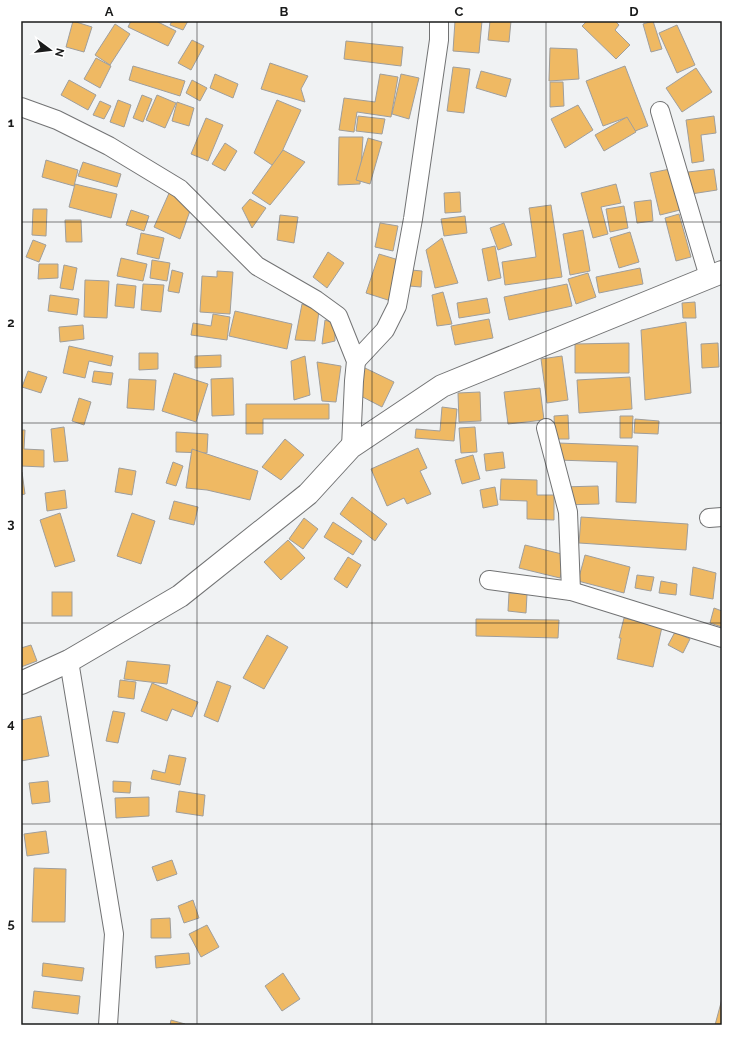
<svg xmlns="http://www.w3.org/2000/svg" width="743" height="1046" viewBox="0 0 743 1046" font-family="Raleway,sans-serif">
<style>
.building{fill:#efb963;stroke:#9f9e9c}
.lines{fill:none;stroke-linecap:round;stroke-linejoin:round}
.minor-casing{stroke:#727374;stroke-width:20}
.secondary-casing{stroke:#727374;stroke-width:24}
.minor{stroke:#fff;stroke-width:18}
.secondary{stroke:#fff;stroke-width:22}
.grid{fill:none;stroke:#1a1b1b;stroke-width:1;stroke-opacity:0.55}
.neatline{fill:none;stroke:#1a1b1b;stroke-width:1.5}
.grid-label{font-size:13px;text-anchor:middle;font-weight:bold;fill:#1a1b1b}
</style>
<rect width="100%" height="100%" fill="#f0f2f3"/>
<g class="building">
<path d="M73 21 92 27 84 52 66 47Z"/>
<path d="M131 21H156L176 31 168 46 128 27Z"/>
<path d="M172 21H188L183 30 170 25Z"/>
<path d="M455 21H482L479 53 453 51Z"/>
<path d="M490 21H511L509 42 488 40Z"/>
<path d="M587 21H615L619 25 615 30 630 45 616 59 582 26Z"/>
<path d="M653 21 662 49 651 52 643 24Z"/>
<path d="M115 24 130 34 110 65 95 55Z"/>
<path d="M677 25 695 65 677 73 659 33Z"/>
<path d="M192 40 204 46 191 70 178 63Z"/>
<path d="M346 41 403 47 401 66 344 59Z"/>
<path d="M550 48 577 49 579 79 549 81Z"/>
<path d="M96 58 111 66 100 88 84 79Z"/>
<path d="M270 63 308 76 301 89 305 102 261 89Z"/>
<path d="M133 66 185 81 180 96 129 80Z"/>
<path d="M625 66 648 126 630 133 625 118 603 126 586 81Z"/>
<path d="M453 67 470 69 464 113 447 111Z"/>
<path d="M696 68 712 92 682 112 666 88Z"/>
<path d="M481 71 511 79 506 97 476 88Z"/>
<path d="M215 74 238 84 233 98 210 88Z"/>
<path d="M380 74 398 77 391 117 357 112 354 132 339 130 344 98 375 102Z"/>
<path d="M401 74 419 78 409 119 392 114Z"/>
<path d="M69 80 96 95 88 110 61 95Z"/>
<path d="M192 80 207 88 200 101 186 93Z"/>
<path d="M550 82H563L564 106 550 107Z"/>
<path d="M142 95 152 99 143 122 133 118Z"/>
<path d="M157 95 176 103 165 128 146 120Z"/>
<path d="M118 100 131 105 124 127 110 122Z"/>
<path d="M277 100 301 110 275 167 254 153Z"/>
<path d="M100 101 111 106 104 119 93 115Z"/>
<path d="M177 102 194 108 189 126 172 121Z"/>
<path d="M578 105 593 130 565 148 551 119Z"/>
<path d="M358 116 385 119 382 134 356 131Z"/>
<path d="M714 116 716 133 701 135 704 161 692 163 686 120Z"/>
<path d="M627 117 636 132 604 151 595 135Z"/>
<path d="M206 118 223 125 208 161 191 154Z"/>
<path d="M339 137H363L360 184 338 185Z"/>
<path d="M368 138 382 142 370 184 356 180Z"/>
<path d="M225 143 237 151 225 171 212 164Z"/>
<path d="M283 150 305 162 270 205 252 193Z"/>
<path d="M46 160 78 170 74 186 42 177Z"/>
<path d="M83 162 121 174 117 187 78 176Z"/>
<path d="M670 169 680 210 660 215 650 173Z"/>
<path d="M714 169 717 190 691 194 688 172Z"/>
<path d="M75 184 117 194 111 218 69 207Z"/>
<path d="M616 184 621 203 601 207 608 234 593 238 581 193Z"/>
<path d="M170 191 191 208 180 239 154 227Z"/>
<path d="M460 192 461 212 445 213 444 193Z"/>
<path d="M250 199 266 208 252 228 242 208Z"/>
<path d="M651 200 653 221 637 223 634 202Z"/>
<path d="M551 205 562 277 505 285 502 262 536 257 529 208Z"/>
<path d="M624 206 628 228 610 232 606 209Z"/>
<path d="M33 209H47L46 236 32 235Z"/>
<path d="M131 210 149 216 144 231 126 225Z"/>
<path d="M679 214 691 257 676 261 665 218Z"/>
<path d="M280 215 298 217 294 243 277 240Z"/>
<path d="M465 216 467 233 444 236 441 219Z"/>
<path d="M65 220H81L82 242H66Z"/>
<path d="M380 223 398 226 393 251 375 247Z"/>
<path d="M504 223 512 245 498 250 490 228Z"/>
<path d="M583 230 590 271 570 275 563 234Z"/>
<path d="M630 232 639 262 619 268 610 238Z"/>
<path d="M141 233 164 238 159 259 137 254Z"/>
<path d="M442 238 458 283 435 288 426 250Z"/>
<path d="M33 240 46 245 39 262 26 257Z"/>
<path d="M495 246 501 278 488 281 482 249Z"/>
<path d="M328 252 344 263 327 288 313 277Z"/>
<path d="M379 254 402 261 391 301 366 293Z"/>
<path d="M121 258 147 264 143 281 117 276Z"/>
<path d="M152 260 170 263 167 281 150 278Z"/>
<path d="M39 264H58V278L38 279Z"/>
<path d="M64 265 77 268 73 290 60 288Z"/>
<path d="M640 268 643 284 599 293 596 277Z"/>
<path d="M172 270 183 273 179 293 168 291Z"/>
<path d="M411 270 422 271 421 287 409 286Z"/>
<path d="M217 271 233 272 230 314 200 312 202 276 217 277Z"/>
<path d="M588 273 596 297 576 304 568 279Z"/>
<path d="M85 280 109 281 107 318 84 317Z"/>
<path d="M117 284 136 286 134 308 115 306Z"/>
<path d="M143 284 164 285 161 312 141 310Z"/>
<path d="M567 284 572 306 509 320 504 297Z"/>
<path d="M443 292 452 324 437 326 432 295Z"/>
<path d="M50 295 79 299 77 315 48 311Z"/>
<path d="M487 298 490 313 459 318 457 303Z"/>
<path d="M695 302 696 318H683L682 303Z"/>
<path d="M302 304 319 311 315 341 295 340Z"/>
<path d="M235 311 292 324 287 349 229 336Z"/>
<path d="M213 314 230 317 227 340 191 335 193 323 211 326Z"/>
<path d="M489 319 493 338 455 345 451 326Z"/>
<path d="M325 320 335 324V341L322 344Z"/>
<path d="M686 322 691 393 645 400 641 330Z"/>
<path d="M83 325 84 339 60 342 59 327Z"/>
<path d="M629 343V373H575V344Z"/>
<path d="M718 343 719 367 702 368 701 344Z"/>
<path d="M69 346 113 356 111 366 89 361 85 378 63 373Z"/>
<path d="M139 353H158V369L139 370Z"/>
<path d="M221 355V367L195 368V356Z"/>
<path d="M305 356 310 395 294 400 291 361Z"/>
<path d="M562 356 568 400 547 403 541 359Z"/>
<path d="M317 362 341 366 336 402 322 401Z"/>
<path d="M365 368 394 382 382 407 353 392Z"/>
<path d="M28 371 47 377 41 393 22 387Z"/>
<path d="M94 371 113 373 111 385 92 382Z"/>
<path d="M174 373 208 384 196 422 162 411Z"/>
<path d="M630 377 632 409 579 413 577 380Z"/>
<path d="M233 378 234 415 212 416 211 379Z"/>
<path d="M129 379 156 380 154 410 127 408Z"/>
<path d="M540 388 544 420 508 424 504 392Z"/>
<path d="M480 392 481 421 459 422 458 393Z"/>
<path d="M79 398 91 402 84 425 72 421Z"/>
<path d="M246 404H329V419H263V434H246Z"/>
<path d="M442 407 457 409 454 441 415 438 416 429 440 431Z"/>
<path d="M568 415 569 439H555L554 416Z"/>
<path d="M620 416H633L632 438H620Z"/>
<path d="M635 419 659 421 658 434 634 433Z"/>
<path d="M64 427 68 461 54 462 51 429Z"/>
<path d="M475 427 477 452 461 453 459 428Z"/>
<path d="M21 430H25L24 449 44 450V467L21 466Z"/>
<path d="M176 432 208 434 207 453 176 452Z"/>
<path d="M285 439 304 455 281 480 262 467Z"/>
<path d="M558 443 638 446 636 503 616 502 617 462 557 460Z"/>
<path d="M418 448 427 468 420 471 431 494 407 504 404 498 387 506 371 469Z"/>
<path d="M192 449 258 471 250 500 207 490 186 488Z"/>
<path d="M503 452 505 468 486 471 484 454Z"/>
<path d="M473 455 480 479 462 484 455 460Z"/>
<path d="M173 462 183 466 176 486 166 483Z"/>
<path d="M119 468 136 471 132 495 115 492Z"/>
<path d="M21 472H22L25 494 21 495Z"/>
<path d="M501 479 537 480V495H554V520L527 519V501L500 500Z"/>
<path d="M598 486 599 504 561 505V487Z"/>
<path d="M495 487 498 505 483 508 480 490Z"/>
<path d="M65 490 67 508 47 511 45 493Z"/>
<path d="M352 497 387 524 375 541 340 514Z"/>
<path d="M174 501 198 507 194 525 169 519Z"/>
<path d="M60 513 75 561 55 567 40 520Z"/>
<path d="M132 513 155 521 141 564 117 556Z"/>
<path d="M581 517 688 524 686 550 579 543Z"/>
<path d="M304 518 318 529 303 549 289 539Z"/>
<path d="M333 522 362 541 353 555 324 537Z"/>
<path d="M288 540 305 558 281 580 264 562Z"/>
<path d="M525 545 566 555 560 578 519 568Z"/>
<path d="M585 555 630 567 624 593 578 581Z"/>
<path d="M348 557 361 565 347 588 334 579Z"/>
<path d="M693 567 716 573 713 599 690 595Z"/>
<path d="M637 575 654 577 651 591 635 588Z"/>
<path d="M661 581 677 584 676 595 659 593Z"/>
<rect x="52" y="592" width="20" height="24"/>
<path d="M509 593 527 594 526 613 508 611Z"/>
<path d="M714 608 722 611V627L710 623Z"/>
<path d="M624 618 662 627 653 667 617 659 621 638H619Z"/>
<path d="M476 619 559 620 558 638 476 636Z"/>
<path d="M675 632 690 639 683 653 668 645Z"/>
<path d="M267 635 288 647 264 689 243 678Z"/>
<path d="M31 645 37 661 21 667V648Z"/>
<path d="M127 661 170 665 167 684 124 679Z"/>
<path d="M120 680 136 682 134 699 118 697Z"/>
<path d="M217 681 231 686 218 722 204 716Z"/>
<path d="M152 683 198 702 192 717 172 709 167 721 141 711Z"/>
<path d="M113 711 125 713 118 743 106 741Z"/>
<path d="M41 716 49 756 21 761V720Z"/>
<path d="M169 755 186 758 180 785 151 779 153 770 165 773Z"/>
<path d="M48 781 50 802 32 804 29 783Z"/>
<path d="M113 781 131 782 130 793 113 792Z"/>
<path d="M179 791 205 795 203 816 176 812Z"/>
<path d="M149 797V816L116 818 115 798Z"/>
<path d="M46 831 49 853 27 856 24 834Z"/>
<path d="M172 860 177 874 157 881 152 867Z"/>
<path d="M34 868 66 869 65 922H32Z"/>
<path d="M193 900 199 918 184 923 178 906Z"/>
<path d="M170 918 171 938H151V919Z"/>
<path d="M207 925 219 947 201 957 189 934Z"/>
<path d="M189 953 190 964 156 968 155 956Z"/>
<path d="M43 963 84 968 82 981 42 976Z"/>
<path d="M283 973 300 999 282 1011 265 986Z"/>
<path d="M34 991 80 996 78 1014 32 1008Z"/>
<path d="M722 999V1025H715Z"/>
<path d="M171 1020 185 1024V1025H170Z"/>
</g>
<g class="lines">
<defs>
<g id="minor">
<path d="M21 107 57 120 109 146 180 189 257 266 316 300 338 316 356 361 354 381 351 447"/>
<path d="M660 111 709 277"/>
<path d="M356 361 385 330 397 306 413 219 439 40V21"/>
<path d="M546 428 568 512 571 591"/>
<path d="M709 518 722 517"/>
<path d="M489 580 571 591 722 638"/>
<path d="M69 661 114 934 108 1025"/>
</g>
<path id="secondary" d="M21 683 69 661 180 596 308 494 351 447 442 386 722 272"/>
</defs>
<use href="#minor" class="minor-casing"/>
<use href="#secondary" class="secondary-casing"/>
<use href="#minor" class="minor"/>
<use href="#secondary" class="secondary"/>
</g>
<path class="grid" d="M197 21V1025M372 21V1025M546 21V1025M21 222H722M21 423H722M21 623H722M21 824H722"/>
<rect width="743" height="1046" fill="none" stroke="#ffffff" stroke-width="44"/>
<g transform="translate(50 50) rotate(105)" stroke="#ffffff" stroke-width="3" paint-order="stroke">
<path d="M0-3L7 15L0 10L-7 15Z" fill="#1a1b1b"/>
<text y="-6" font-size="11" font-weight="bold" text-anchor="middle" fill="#1a1b1b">N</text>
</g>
<rect x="22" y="22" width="699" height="1002" class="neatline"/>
<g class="grid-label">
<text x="109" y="16">A</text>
<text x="284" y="16">B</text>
<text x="459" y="16">C</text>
<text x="634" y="16">D</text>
<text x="11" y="127">1</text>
<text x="11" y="327">2</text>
<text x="11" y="528">3</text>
<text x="11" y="728">4</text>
<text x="11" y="928">5</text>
</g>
</svg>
